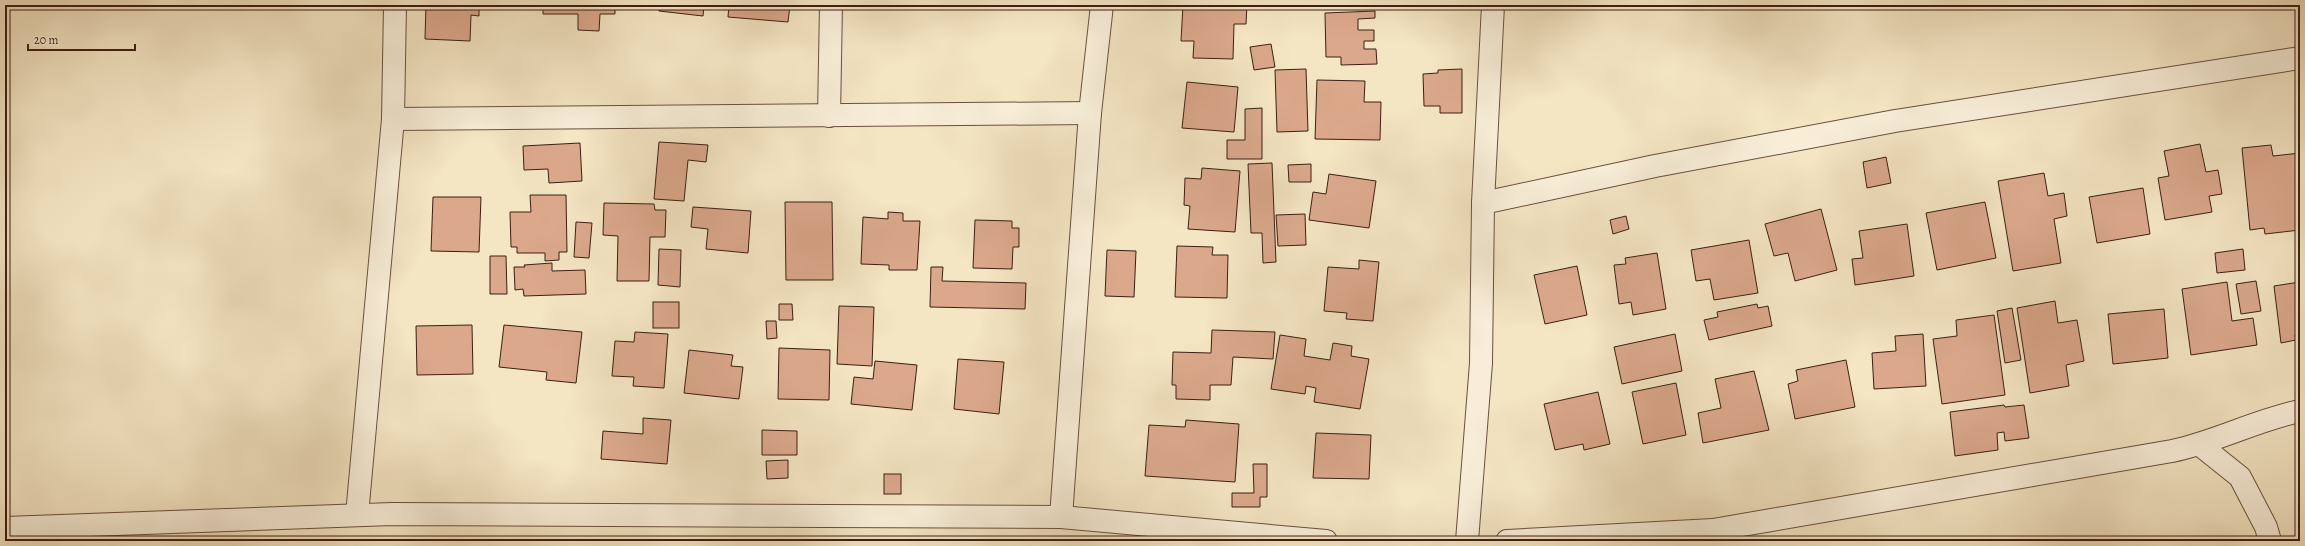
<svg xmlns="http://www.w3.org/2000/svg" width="2305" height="546" viewBox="0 0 2305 546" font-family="Alegreya,serif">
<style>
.building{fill:#dba88c;stroke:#3c1f12}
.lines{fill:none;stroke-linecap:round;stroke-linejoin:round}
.minor-casing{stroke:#6a503e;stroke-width:24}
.minor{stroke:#f8eed8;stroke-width:22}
</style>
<rect width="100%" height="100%" fill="#f4e5c3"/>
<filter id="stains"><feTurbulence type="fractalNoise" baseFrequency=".005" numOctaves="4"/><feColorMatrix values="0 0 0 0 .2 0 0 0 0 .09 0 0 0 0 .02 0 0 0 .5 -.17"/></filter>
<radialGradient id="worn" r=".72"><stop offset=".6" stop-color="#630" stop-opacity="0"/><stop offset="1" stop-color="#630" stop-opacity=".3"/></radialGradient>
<g class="building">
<path d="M426 5H479V16L471 15 470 41 425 39Z"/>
<path d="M543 5H615V14H600L599 31 578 30V14H543Z"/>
<path d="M659 5H704L703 16 659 11Z"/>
<path d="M729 5H790L788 22 728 17Z"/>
<path d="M1183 5H1247L1246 24H1234L1233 59 1193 58 1194 41H1181Z"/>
<path d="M1375 11V18L1358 19V30H1374V41H1364V49H1376L1377 64 1341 65V57H1326L1325 13Z"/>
<path d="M1271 44 1275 67 1254 70 1250 47Z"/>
<path d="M1306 69 1308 131 1277 132 1275 70Z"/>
<path d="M1462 69V113H1440V106H1424L1423 74 1438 73V70Z"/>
<path d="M1317 80 1365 81 1364 102H1381L1380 140 1315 139Z"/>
<path d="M1187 82 1238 87 1234 132 1182 128Z"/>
<path d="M1262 108V159H1227V140H1245V109Z"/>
<path d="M659 142 708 145 706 162 688 160 684 201 654 199Z"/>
<path d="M580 143 582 181 549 183 548 169 524 170 523 146Z"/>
<path d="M2200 144 2206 172 2218 170 2222 194 2209 196 2212 212 2165 220 2158 178 2169 176 2164 151Z"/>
<path d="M2271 145 2273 156 2300 153V230L2265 234 2264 228 2250 230 2242 148Z"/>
<path d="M1886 157 1891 183 1867 188 1863 162Z"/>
<path d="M1272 163 1276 262 1263 263 1262 233H1251L1248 164Z"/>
<path d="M1311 164V182H1289L1288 165Z"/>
<path d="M1202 168 1240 171 1235 232 1188 229 1190 206 1184 205 1185 178 1201 179Z"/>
<path d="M2044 173 2048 196 2064 193 2067 216 2054 219 2061 263 2013 271 1998 181Z"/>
<path d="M1329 174 1376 181 1369 228 1309 220 1313 192 1326 194Z"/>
<path d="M2143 188 2150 234 2097 243 2089 197Z"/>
<path d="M530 195H566L567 252H559V260L545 261V253H517V247H511L510 212H531Z"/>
<path d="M433 197H481L479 252 431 251Z"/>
<path d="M785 202H832L833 280H786Z"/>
<path d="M1985 202 1996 258 1937 270 1926 213Z"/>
<path d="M604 203 654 204 655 210H666L665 237H650L649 281H617L618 236 603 235Z"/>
<path d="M693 207 751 211 748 253 706 249 708 229 691 227Z"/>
<path d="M1821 209 1837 270 1795 281 1788 253 1774 256 1765 224Z"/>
<path d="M888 212 903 213V221H920L917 270H889V265L861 264 863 217 888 219Z"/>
<path d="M1305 214 1306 245 1278 246 1276 215Z"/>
<path d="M1626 216 1629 229 1613 234 1610 220Z"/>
<path d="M975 220 1012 221V228H1019V247H1013L1012 269 973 268Z"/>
<path d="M576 222 592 223 589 258 574 257Z"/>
<path d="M1907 224 1914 276 1855 285 1852 259 1863 258 1859 231Z"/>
<path d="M1749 240 1758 293 1714 300 1710 279 1696 281 1691 250Z"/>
<path d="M1177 246 1213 247 1212 255H1228L1227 298 1175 297Z"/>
<path d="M659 249 681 250 680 287 658 285Z"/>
<path d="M2243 249 2245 270 2217 273 2215 253Z"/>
<path d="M1107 250 1136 251 1134 297 1105 296Z"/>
<path d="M1657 253 1666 309 1633 315 1631 302 1619 304 1614 265 1626 264 1625 258Z"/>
<path d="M490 256H506L507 294H490Z"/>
<path d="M1359 260 1379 262 1373 321 1346 319 1347 313 1324 311 1328 267 1359 269Z"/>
<path d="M552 263V271L585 270 586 294 524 296 523 289 515 290 514 267H525L524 265Z"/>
<path d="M1577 266 1587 315 1545 324 1534 275Z"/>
<path d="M931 267H943L942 281 1026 283 1025 309 930 307Z"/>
<path d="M2256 281 2261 311 2241 314 2236 284Z"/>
<path d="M2227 282 2232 321 2253 318 2257 345 2191 355 2182 289Z"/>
<path d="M2300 282V334L2295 335 2296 340 2281 343 2274 286Z"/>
<path d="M2055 301 2058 323 2077 320 2084 361 2066 365 2069 386 2030 393 2017 308Z"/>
<rect x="653" y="302" width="26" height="26"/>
<path d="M779 304H792L793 320H779Z"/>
<path d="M1757 304 1758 308 1768 306 1772 326 1709 340 1704 320 1718 317 1717 312Z"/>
<path d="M839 306 874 307 872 366 837 364Z"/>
<path d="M2012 308 2021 360 2005 363 1997 311Z"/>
<path d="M2164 309 2168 358 2113 364 2108 314Z"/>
<path d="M1994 315 2005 395 1942 404 1933 339 1957 336 1956 320Z"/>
<path d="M766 321H776L777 338 767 339Z"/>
<path d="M472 325 473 374 417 375 416 326Z"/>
<path d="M504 325 582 332 576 383 546 380 547 372 499 367Z"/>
<path d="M1212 330 1275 332 1273 359 1233 357 1231 385H1210V400L1176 399V385H1172L1173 352 1211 353Z"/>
<path d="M635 332 668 334 664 388 633 386 634 377 612 376 615 341 634 342Z"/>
<path d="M1675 334 1682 371 1622 384 1614 347Z"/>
<path d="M1923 334 1926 386 1874 389 1872 353 1896 351 1895 336Z"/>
<path d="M1280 335 1306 339 1304 356 1330 360 1333 343 1352 346 1351 356 1369 359 1360 409 1314 402 1316 388 1306 386 1305 394 1271 389Z"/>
<path d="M779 348 830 350 829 400 778 399Z"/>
<path d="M689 350 733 355 731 366 743 367 739 399 684 393Z"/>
<path d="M958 359 1004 362 999 414 954 409Z"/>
<path d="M1846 360 1855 407 1795 419 1788 384 1798 381 1796 370Z"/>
<path d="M875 361 917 365 912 410 851 404 854 377 873 379Z"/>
<path d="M1754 371 1769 430 1703 443 1698 413 1721 408 1715 379Z"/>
<path d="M1676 383 1686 435 1643 444 1632 392Z"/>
<path d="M1598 392 1610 444 1584 450 1583 444 1555 450 1544 404Z"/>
<path d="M2004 405 2005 407 2024 405 2029 438 2005 441 2004 432 1997 433 1998 450 1955 456 1950 412Z"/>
<path d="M643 418 671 420 667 464 601 459 603 431 643 434Z"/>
<path d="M1186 420 1239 424 1235 482 1145 476 1149 425 1185 427Z"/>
<path d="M762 430 797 431V455H762Z"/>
<path d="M1316 433 1371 435 1369 479 1313 478Z"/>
<path d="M788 460V478L767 479 766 461Z"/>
<path d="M1253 464H1267V497H1260V507H1232V493H1254Z"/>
<rect x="884" y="474" width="17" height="20"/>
</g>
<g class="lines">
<defs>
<g id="minor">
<path d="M829 116 831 5"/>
<path d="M393 119 1090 113"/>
<path d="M1483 203 1655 166 1895 121 2300 58"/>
<path d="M2200 445 2240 477 2266 527 2270 541"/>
<path d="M357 515 393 119 395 5"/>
<path d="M1061 517 1090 113 1102 5"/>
<path d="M5 528 392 514 1061 517 1326 541"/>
<path d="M1467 541 1481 363 1483 203 1493 5"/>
<path d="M1507 541 1713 530 2172 451C2216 442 2256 420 2300 411"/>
</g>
</defs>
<use href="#minor" class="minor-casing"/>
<use href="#minor" class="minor"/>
</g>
<rect width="2305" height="546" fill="none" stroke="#f4e5c3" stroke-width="20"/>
<rect x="6" y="6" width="2293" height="534" fill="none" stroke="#3c1f12" stroke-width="2"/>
<rect x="10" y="10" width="2285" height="526" fill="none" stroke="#3c1f12"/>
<path d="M28 44v6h107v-6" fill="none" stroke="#3c1f12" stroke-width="2"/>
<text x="34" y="44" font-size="12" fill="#3c1f12" stroke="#f8eed8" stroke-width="3" paint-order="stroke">20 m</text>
<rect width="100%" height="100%" filter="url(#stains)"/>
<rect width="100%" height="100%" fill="url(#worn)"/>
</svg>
